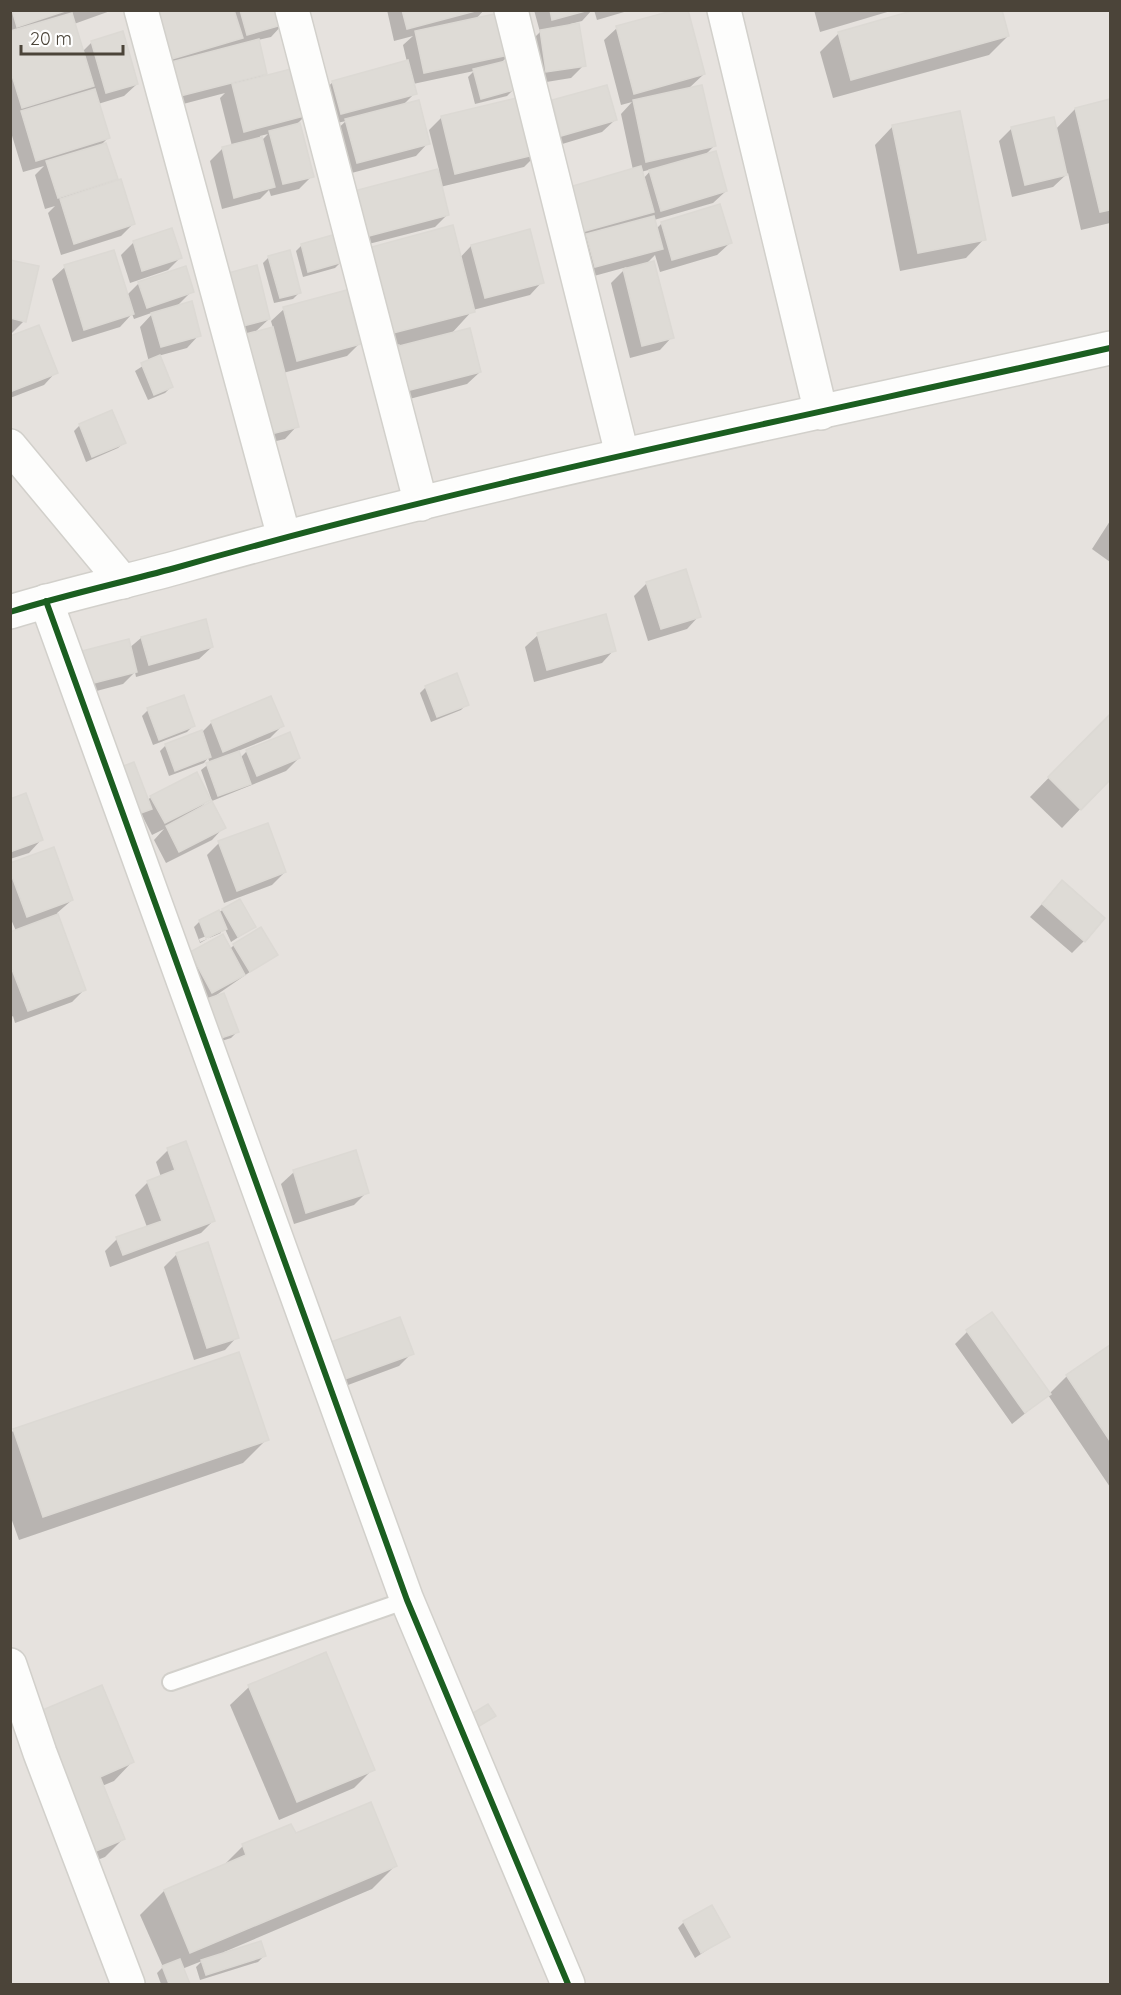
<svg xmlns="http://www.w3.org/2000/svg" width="1121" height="1995" viewBox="0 0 1121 1995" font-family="Quicksand,sans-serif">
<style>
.industrial{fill:#e6e2de}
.shadow{fill:#0003;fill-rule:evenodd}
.building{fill:#dedbd6;stroke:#dcd9d4;stroke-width:1.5}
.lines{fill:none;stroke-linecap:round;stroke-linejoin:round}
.service-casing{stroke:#d2d0cb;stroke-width:20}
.minor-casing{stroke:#d2d0cb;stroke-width:36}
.service{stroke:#fdfdfc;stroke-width:16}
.minor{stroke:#fdfdfc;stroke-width:33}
.cycleway-casing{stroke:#fff;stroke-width:10}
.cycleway{stroke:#1b5e20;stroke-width:6}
</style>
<rect width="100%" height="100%" fill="#f4f2ee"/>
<rect class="industrial" x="11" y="11" width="1099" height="1973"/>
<g class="shadow">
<path d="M10 10H113L74 24 82 52 92 42 137 84 124 96 98 104 108 138 100 146 116 178 110 184 133 224 121 236 61 255 48 213 55 206 45 209 35 175 44 166 23 172 10 129Z"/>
<path d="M145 10H280L283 24 271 37 258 40 266 73 260 78 306 115 298 123 312 176 299 189 271 196 269 190 260 199 222 209 210 161 222 149 232 146 220 98 225 93 168 108ZM268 134 261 141 260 136Z"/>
<path d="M387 10H484L475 20 511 53 500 64 513 90 507 96 475 104 468 77 474 71 413 84 415 93 403 105 428 143 416 156 344 175 333 133 346 121 328 125 320 94 333 82 407 62 403 45 413 36 394 41Z"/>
<path d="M534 10H592L582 21 570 24 584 65 571 78 534 84 528 44 540 32Z"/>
<path d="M594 10H631L597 20Z"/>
<path d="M814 10H894L820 32Z"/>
<path d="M617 28 704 74 688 89 714 146 704 156 726 191 713 203 654 220 656 229 662 223 730 243 717 255 660 272 655 255 646 264 672 337 660 350 630 358 611 283 627 267 583 279 566 245 633 170 621 114 632 102 621 105 604 40ZM652 169 643 179 641 172Z"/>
<path d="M839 33 1008 36 989 55 833 98 820 52Z"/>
<path d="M606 87 615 120 602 132 549 148 540 114 552 102Z"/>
<path d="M1110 101V223L1081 230 1068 173 1053 187 1012 197 999 141 1012 128 1055 130 1075 109Z"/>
<path d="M442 117 537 154 524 167 440 187 448 214 435 227 353 248 354 192 439 170 429 130Z"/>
<path d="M893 126 984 239 966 258 900 271 875 145Z"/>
<path d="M529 231 542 282 530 295 473 310 451 334 480 372 467 384 394 403 384 361 400 344 371 352 471 246Z"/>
<path d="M134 242 181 257 168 270 130 283 121 255Z"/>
<path d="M302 245 341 262 335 268 303 277 296 251Z"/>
<path d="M269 257 299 293 293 299 274 303 263 263Z"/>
<path d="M10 261 24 321 10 335Z"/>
<path d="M65 267 127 295 139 283 192 291 175 308 199 335 187 348 158 356 171 387 165 393 148 400 135 371 149 362 140 327 154 312 134 319 132 314 120 327 72 342 52 279Z"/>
<path d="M214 288 269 319 254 333 273 328 271 321 284 309 359 344 347 356 283 373 297 426 285 439 255 446Z"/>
<path d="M10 338 56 372 44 385 10 398Z"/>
<path d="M80 425 124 443 118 448 86 462 74 431Z"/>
<path d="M1110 521V562L1092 549Z"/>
<path d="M647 583 699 616 687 629 648 641 634 596Z"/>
<path d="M205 621 212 647 199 659 136 677 135 672 123 684 70 698 141 638Z"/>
<path d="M538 635 614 650 602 663 534 682 525 647Z"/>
<path d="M426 687 467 704 461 710 431 722 420 693Z"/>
<path d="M271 698 282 726 270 738 238 751 240 758 247 751 299 758 286 771 212 801 201 770 210 763 208 758 204 763 169 776 160 751 166 745 201 733 211 723Z"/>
<path d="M148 710 193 726 187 732 153 745 142 716Z"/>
<path d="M1110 715V778L1062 828 1030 797Z"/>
<path d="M151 797 209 799 199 809 224 827 212 840 166 863 154 840 164 829 152 835 142 815 124 822Z"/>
<path d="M10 800 41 840 29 853 10 859Z"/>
<path d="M219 843 285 872 272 885 224 903 207 855Z"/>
<path d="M10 864 72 900 57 913 85 989 72 1002 15 1023 13 1016 10 1018V933L16 931 10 917Z"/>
<path d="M1062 882 1084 941 1072 953 1030 917Z"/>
<path d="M223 910 254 927 231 942 225 929 200 943 194 927 200 921ZM221 930V933L200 942 199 939Z"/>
<path d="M234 945 276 954 215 996 237 1032 231 1038 209 1045 191 953 230 949Z"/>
<path d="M168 1150 213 1221 201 1233 110 1267 105 1251 117 1239 147 1227 135 1195 148 1182 161 1177 156 1162Z"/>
<path d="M294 1172 367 1192 354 1205 294 1224 281 1184Z"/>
<path d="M177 1254 237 1337 225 1350 194 1360 164 1267Z"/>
<path d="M967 1332 1049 1394 1067 1376 1110 1347V1487L1048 1395 1012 1424 955 1344Z"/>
<path d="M412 1353 399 1366 332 1391 319 1356Z"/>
<path d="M14 1430 267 1439 243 1463 19 1540 10 1515V1434Z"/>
<path d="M249 1687 373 1769 354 1788 279 1820 230 1705Z"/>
<path d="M39 1713 132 1762 114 1781 102 1786 124 1838 105 1857 77 1868Z"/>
<path d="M295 1835 396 1865 372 1889 224 1952 264 1956 258 1962 200 1980 196 1967 202 1961 182 1969 188 1984H161L157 1973 163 1967 140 1915 164 1891 222 1867 243 1846Z"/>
<path d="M684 1922 728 1936 695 1958 678 1928Z"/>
</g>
<g class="building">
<path d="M12 10H68L17 27Z"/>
<path d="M150 10H234L243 38 165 61Z"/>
<path d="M240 10H281L285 24 247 35Z"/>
<path d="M402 10H479L407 29Z"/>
<path d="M550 10H589L552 20Z"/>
<path d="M675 10H688L705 74 634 94 616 26Z"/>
<path d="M915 10H1002L1009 36 851 80 838 32Z"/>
<path d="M504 12 513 54 424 73 415 31Z"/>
<path d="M72 13 94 86 22 108 10 69V31Z"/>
<path d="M579 23 586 66 546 72 540 30Z"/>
<path d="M123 31 138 84 106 93 91 41Z"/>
<path d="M259 39 267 74 180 96 171 62Z"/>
<path d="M408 60 417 94 341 114 332 81Z"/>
<path d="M506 61 514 90 481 99 473 69Z"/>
<path d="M295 68 308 115 244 132 232 84Z"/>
<path d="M607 85 617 120 561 136 552 100Z"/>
<path d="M702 85 716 146 646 162 633 100Z"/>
<path d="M95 89 110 138 36 161 21 111Z"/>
<path d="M525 96 538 154 455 174 441 116Z"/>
<path d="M1110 99V210L1100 212 1075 108Z"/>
<path d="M419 100 430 144 357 163 345 119Z"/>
<path d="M960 111 986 240 918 253 892 125Z"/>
<path d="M1054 117 1067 175 1025 185 1011 127Z"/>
<path d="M300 123 314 177 283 184 269 131Z"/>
<path d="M262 137 275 187 234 198 222 147Z"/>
<path d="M106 143 118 179 58 198 46 161Z"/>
<path d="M716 151 727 191 661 211 649 170Z"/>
<path d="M641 166 654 212 578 233 566 188Z"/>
<path d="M438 169 449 215 365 237 354 191Z"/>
<path d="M121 179 135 224 74 244 60 199Z"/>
<path d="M720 204 732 243 672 260 661 222Z"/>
<path d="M654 216 663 249 595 267 586 234Z"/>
<path d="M453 225 475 312 389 334 368 248Z"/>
<path d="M172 228 182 258 142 271 133 241Z"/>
<path d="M530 229 544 283 485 298 471 245Z"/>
<path d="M336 234 343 262 308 272 301 244Z"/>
<path d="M114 250 134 314 84 330 64 265Z"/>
<path d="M290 250 301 293 280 298 268 256Z"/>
<path d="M10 260 39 266 26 322 10 318Z"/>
<path d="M654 261 674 338 642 346 623 269Z"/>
<path d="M257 265 270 319 239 327 225 274Z"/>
<path d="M186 266 194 292 147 308 138 282Z"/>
<path d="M347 290 361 344 297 361 283 307Z"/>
<path d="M192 301 201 336 161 347 151 313Z"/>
<path d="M39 325 58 373 10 392V336Z"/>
<path d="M273 327 299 427 267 435 242 335Z"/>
<path d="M470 328 481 372 406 391 395 347Z"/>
<path d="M160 355 173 387 154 395 141 363Z"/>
<path d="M112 410 126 443 92 457 79 424Z"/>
<path d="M686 569 701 617 661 629 646 582Z"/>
<path d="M606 614 616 651 547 670 537 633Z"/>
<path d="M206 619 213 647 149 665 141 637Z"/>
<path d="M129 639 137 672 82 686 74 653Z"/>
<path d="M457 673 469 705 437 717 425 686Z"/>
<path d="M184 695 195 726 159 740 147 708Z"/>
<path d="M271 696 284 726 223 752 211 721Z"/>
<path d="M1110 714V780L1081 810 1048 777Z"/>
<path d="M202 730 211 757 175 771 165 744Z"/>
<path d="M290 732 300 758 257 776 246 750Z"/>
<path d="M239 751 251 784 218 796 206 763Z"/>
<path d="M134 762 152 809 130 817 113 770Z"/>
<path d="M197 772 211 800 165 823 150 796Z"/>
<path d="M26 793 43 840 10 852V799Z"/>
<path d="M212 801 226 828 179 852 166 826Z"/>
<path d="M268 823 286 872 237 891 218 841Z"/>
<path d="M54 847 73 900 27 917 10 871V863Z"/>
<path d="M1062 880 1105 918 1085 942 1042 904Z"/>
<path d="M240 899 256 927 238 937 222 909Z"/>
<path d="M219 910 227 929 206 938 199 920Z"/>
<path d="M58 914 86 990 28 1011 10 964V932Z"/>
<path d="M261 927 278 955 250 972 233 944Z"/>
<path d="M223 934 245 975 212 993 190 952Z"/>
<path d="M224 993 239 1032 215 1040 201 1001Z"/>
<path d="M186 1141 215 1221 123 1255 116 1237 162 1221 147 1181 175 1170 167 1148Z"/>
<path d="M356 1150 369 1193 306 1213 293 1170Z"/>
<path d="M208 1242 239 1338 207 1348 176 1253Z"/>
<path d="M992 1312 1051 1394 1025 1413 966 1330Z"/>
<path d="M400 1317 414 1354 345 1379 331 1342Z"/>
<path d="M1110 1345V1441L1066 1375Z"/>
<path d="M239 1352 269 1440 43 1517 13 1429Z"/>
<path d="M326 1652 375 1770 297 1802 248 1685Z"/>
<path d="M102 1685 134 1762 100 1777 125 1839 96 1851 38 1712Z"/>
<path d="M488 1704 496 1716 471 1731 463 1719Z"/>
<path d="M371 1802 397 1866 190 1953 164 1890 246 1855 242 1844 291 1824 296 1833Z"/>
<path d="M712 1905 730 1937 701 1953 683 1921Z"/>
<path d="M261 1941 266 1956 206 1975 201 1960Z"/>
<path d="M180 1959 190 1984H169L162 1966Z"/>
</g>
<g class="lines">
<defs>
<path id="service" d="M171 1682 407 1600"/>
<g id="minor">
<path d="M141 10 284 537"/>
<path d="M292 10 421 504"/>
<path d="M511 10 622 454"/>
<path d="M724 10 821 413"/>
<path d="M10 446 123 582"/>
<path d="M46 601 407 1600 568 1984"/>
<path d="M10 612C65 595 120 583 175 568 483 480 798 418 1110 348"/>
<path d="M10 1665 40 1753 128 1984"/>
</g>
</defs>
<use href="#service" class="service-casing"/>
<use href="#minor" class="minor-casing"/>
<use href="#service" class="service"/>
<use href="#minor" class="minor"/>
<defs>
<g id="cycleway">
<path d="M46 601 407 1600 568 1984"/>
<path d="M10 612C65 595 120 583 175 568 483 480 798 418 1110 348"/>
</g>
</defs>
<use href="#cycleway" class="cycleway-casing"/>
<use href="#cycleway" class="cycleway"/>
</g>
<rect width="1121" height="1995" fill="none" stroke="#4b4439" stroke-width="24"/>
<path d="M21 45v9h102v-9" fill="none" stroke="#4b4439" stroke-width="3"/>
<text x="30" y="45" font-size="18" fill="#4b4439" stroke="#ffffff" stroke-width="4.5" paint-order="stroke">20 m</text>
</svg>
